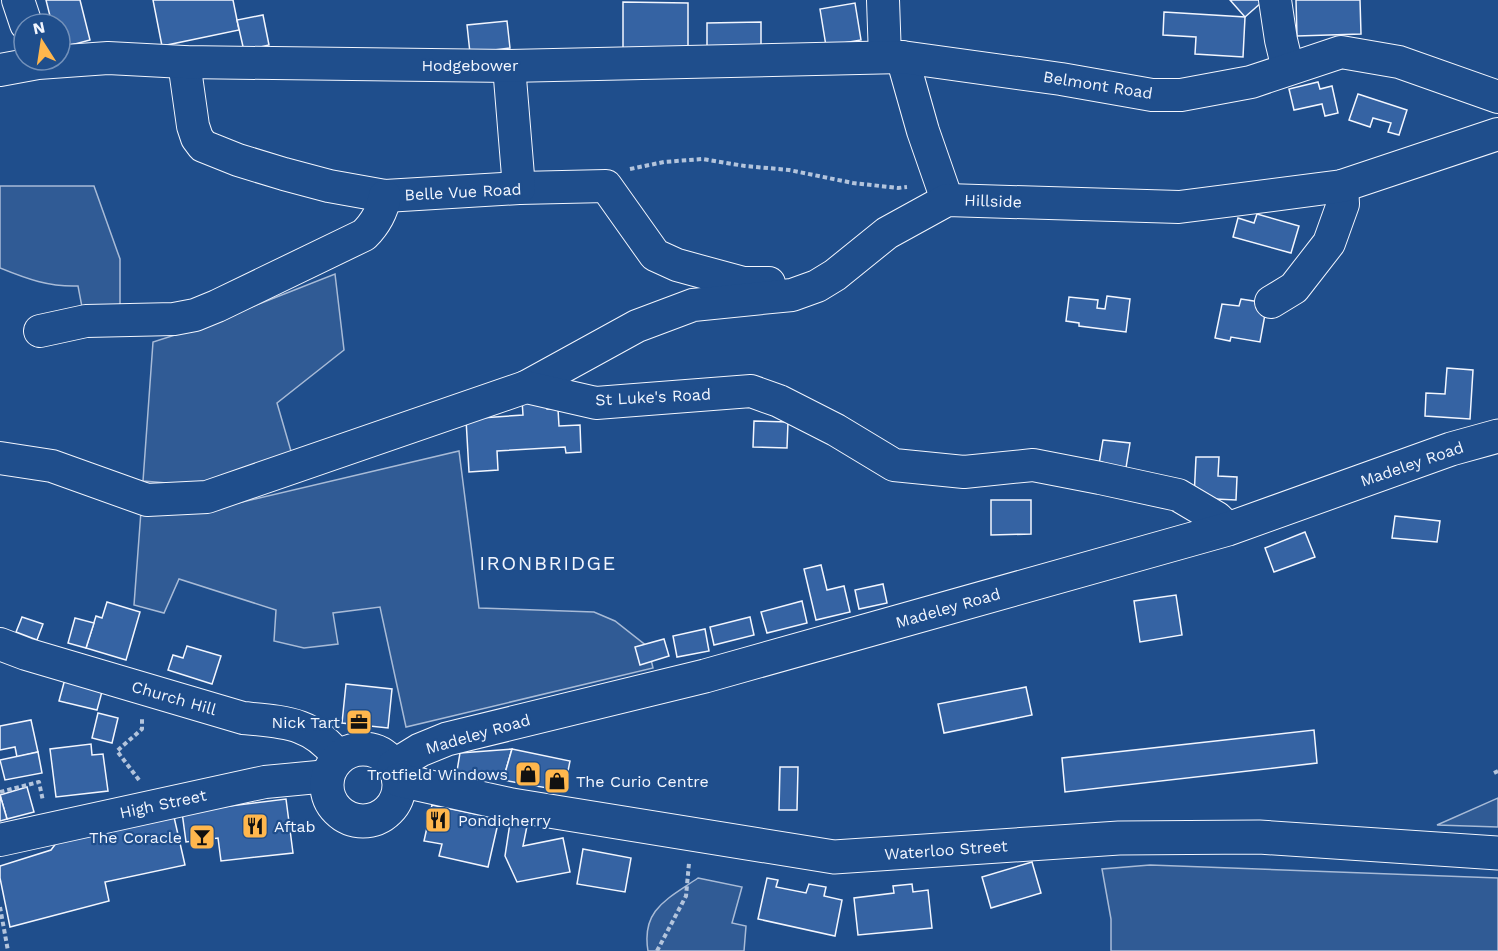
<svg xmlns="http://www.w3.org/2000/svg" width="1498" height="951" viewBox="0 0 1498 951" font-family="'Work Sans',sans-serif">
<style>
.green{fill:#305b95;stroke:#a8bbd7;stroke-width:1.5}
.building{fill:#3563a3;stroke:#f2f6ff;stroke-width:1.5}
.lines{fill:none;stroke-linecap:round;stroke-linejoin:round}
.minor-casing{stroke:#f2f6ff;stroke-width:34}
.major-casing{stroke:#f2f6ff;stroke-width:35}
.path{stroke:#b3c4dc;stroke-width:4;stroke-dasharray:4.5 3;stroke-linecap:butt}
.minor{stroke:#1f4e8c;stroke-width:32}
.major{stroke:#1f4e8c;stroke-width:33}
.labels{text-anchor:middle;dominant-baseline:central;stroke-width:4.5;stroke-linejoin:round;paint-order:stroke}
.street-label{font-size:16px;fill:#f2f6ff;stroke:#1f4e8c}
.poi-label{font-size:16px;fill:#f2f6ff;stroke:#1f4e8c;text-anchor:end}
.quarter-label{font-size:20px;letter-spacing:1.5px;fill:#f2f6ff;stroke:#1f4e8c}
</style>
<rect width="100%" height="100%" fill="#1f4e8c"/>
<g class="green">
<path d="M0 186H94L120 259V308L82 307 78 286C49 287 27 279 0 268Z"/>
<path d="M335 274 344 350 277 403 293 458 203 486 143 481 153 342 203 326Z"/>
<path d="M459 451 479 608 594 612 615 621 648 647 653 668 406 727 380 607 333 613 338 644 304 648 274 641 276 610 179 579 164 613 134 605 141 511H204Z"/>
<path d="M1498 798V827L1437 825Z"/>
<path d="M1150 865 1498 878V951H1111V919L1102 869Z"/>
<path d="M698 878 742 887 732 923 746 926 744 951H648C641 909 668 899 698 878Z"/>
</g>
<g class="building">
<path d="M46 0H80L90 40 60 48V24H52Z"/>
<path d="M153 0H233L239 30 162 46Z"/>
<path d="M1230 0H1260L1262 2 1245 17Z"/>
<path d="M1296 0H1360L1361 34 1297 36Z"/>
<path d="M623 2 688 3V51H623Z"/>
<path d="M855 3 861 40 826 46 820 9Z"/>
<path d="M1164 12 1245 17 1243 57 1195 54 1196 37 1163 35Z"/>
<path d="M263 15 269 45 244 51 237 20Z"/>
<path d="M507 21 510 48 470 53 467 25Z"/>
<path d="M761 22V49L707 50V23Z"/>
<path d="M1318 82 1320 89 1332 86 1338 113 1325 116 1322 104 1294 110 1289 89Z"/>
<path d="M1358 94 1407 110 1399 135 1388 132 1391 123 1373 118 1370 127 1349 120Z"/>
<path d="M1257 214 1299 226 1291 253 1233 237 1238 218 1254 223Z"/>
<path d="M1107 296 1130 299 1126 332 1079 326V323L1066 321 1069 297 1098 300 1097 308 1105 309Z"/>
<path d="M1241 299 1260 302 1266 309 1260 342 1231 337 1230 341 1215 338 1222 304 1239 306Z"/>
<path d="M1447 368 1473 370 1470 419 1425 416 1426 393 1445 394Z"/>
<path d="M546 399 547 409H558L559 426 580 425 581 452 566 453 565 447 497 451 498 470 469 472 466 419 523 415 522 400Z"/>
<path d="M754 421 788 422 787 448 753 447Z"/>
<path d="M1103 440 1130 443 1125 474 1098 470Z"/>
<path d="M1196 457H1219L1218 476 1237 477 1236 500 1194 498Z"/>
<path d="M991 500H1031V534L991 535Z"/>
<path d="M1395 516 1440 521 1437 542 1392 538Z"/>
<path d="M1305 532 1315 557 1274 572 1265 548Z"/>
<path d="M821 565 827 590 844 586 850 612 816 620 804 569Z"/>
<path d="M883 584 887 603 859 609 855 590Z"/>
<path d="M1176 595 1182 635 1140 642 1134 601Z"/>
<path d="M802 601 807 623 767 633 761 612Z"/>
<path d="M107 602 140 612 126 660 86 648 96 616 102 618Z"/>
<path d="M22 617 43 624 37 640 16 632Z"/>
<path d="M750 617 754 635 714 645 710 627Z"/>
<path d="M75 618 94 623 86 648 68 643Z"/>
<path d="M705 629 709 651 677 657 673 636Z"/>
<path d="M664 639 669 656 640 665 635 647Z"/>
<path d="M187 646 221 656 212 684 168 670 173 655 183 658Z"/>
<path d="M65 679 103 688 97 710 59 701Z"/>
<path d="M346 684 392 689 388 728 342 723Z"/>
<path d="M1026 687 1032 715 944 733 938 704Z"/>
<path d="M98 713 118 718 112 743 92 738Z"/>
<path d="M31 720 38 752 17 757 15 747 0 750V726Z"/>
<path d="M1314 730 1317 763 1065 792 1062 758Z"/>
<path d="M91 744 92 755 103 754 108 791 56 797 50 749Z"/>
<path d="M512 749 503 780 457 771 460 753Z"/>
<path d="M512 749 570 761 564 791 503 780Z"/>
<path d="M38 752 42 773 5 780 0 760Z"/>
<path d="M780 767H798L797 810H779Z"/>
<path d="M27 787 34 812 7 819 0 795Z"/>
<path d="M0 795 7 819 0 821Z"/>
<path d="M286 799 293 853 221 861 218 838 186 842 182 812Z"/>
<path d="M432 805 499 819 488 867 439 856 442 844 424 841Z"/>
<path d="M174 817 185 865 105 882 109 901 10 927 0 878V866L51 850 60 838Z"/>
<path d="M510 823 527 826 523 846 563 838 570 872 517 882 505 856Z"/>
<path d="M583 849 631 858 625 892 577 884Z"/>
<path d="M1032 862 1041 893 991 908 982 877Z"/>
<path d="M767 878 778 880 776 887 806 893 809 884 826 887 824 896 842 900 835 936 758 919Z"/>
<path d="M912 884 913 892 928 890 932 928 858 935 854 898 894 893 893 886Z"/>
</g>
<g class="lines">
<defs>
<g id="minor">
<path d="M18 0 26 24"/>
<path d="M883 0 885 57"/>
<path d="M1275 0 1281 40 1288 69"/>
<path d="M902 57 923 131 947 200"/>
<path d="M184 62 193 126 197 138 203 146 238 160 284 174 329 186 385 196 519 188 606 186 655 255 677 265 743 283H769"/>
<path d="M509 66 519 188"/>
<path d="M0 70 38 63 108 58 184 62 509 66 902 57 1061 79 1152 95H1181L1251 82 1341 52 1399 62 1498 97"/>
<path d="M1271 302 1294 288 1329 243 1343 204 1342 186"/>
<path d="M40 331 86 321 174 319 195 315 217 306 364 235C376 223 382 212 385 196"/>
<path d="M526 387 637 326 693 305 792 295 817 286 835 275 887 233 947 200 1179 207 1342 186 1498 134"/>
<path d="M0 458 52 466 147 500 207 497 526 387 596 403 751 391 779 401 836 430 894 465 964 472 1033 465 1100 478 1178 495 1217 518 1228 529"/>
<path d="M0 644 26 654 243 718C284 722 313 722 339 758"/>
<path d="M0 840 265 782 328 776"/>
</g>
<g id="major">
<circle cx="363" cy="785" r="36"/>
<path d="M394 766 420 750 447 739 705 676 1228 529 1451 449 1498 436"/>
<path d="M399 780 512 805 834 857 1119 838 1259 837 1498 853"/>
</g>
</defs>
<use href="#minor" class="minor-casing"/>
<use href="#major" class="major-casing"/>
<g class="path">
<path d="M630 169 664 162 702 159 745 166 789 170 853 183 898 188 907 187"/>
<path d="M1494 773 1498 771"/>
<path d="M139 780 117 751 142 729V719"/>
<path d="M0 792 39 782 43 801"/>
<path d="M0 907 8 951"/>
<path d="M657 951 686 896 689 863"/>
</g>
<use href="#minor" class="minor"/>
<use href="#major" class="major"/>
</g>
<defs>
<symbol id="office-square" viewBox="-11 -11 22 22"><rect x="-9" y="-9" width="18" height="18" rx="4" fill="#ffb74d" stroke="#1f4e8c"/><path d="M-6-3h4V-5.5h4V-3h4V5H-6ZM-1-4.5V-3h2v-1.5ZM-6 0V1H6V0Z" fill="#111"/></symbol>
<symbol id="shop-square" viewBox="-11 -11 22 22"><rect x="-9" y="-9" width="18" height="18" rx="4" fill="#ffb74d" stroke="#1f4e8c"/><path d="M-5-2.5h2.3a2.7 3.5 0 0 1 5.4 0H5L5.5 6h-11ZM-1.5-2.5h3a1.5 2.3 0 0 0-3 0Z" fill="#111"/></symbol>
<symbol id="restaurant-square" viewBox="-11 -11 22 22"><rect x="-9" y="-9" width="18" height="18" rx="4" fill="#ffb74d" stroke="#1f4e8c"/><path d="M-5-6h1v4h1v-4h1v4h1v-4h1v5L-1.5 .5V6h-2V.5L-5-1ZM5-6V6H3V1.5H1.5Q1.5-4 5-6Z" fill="#111"/></symbol>
<symbol id="bar-square" viewBox="-11 -11 22 22"><rect x="-9" y="-9" width="18" height="18" rx="4" fill="#ffb74d" stroke="#1f4e8c"/><path d="M-6-5H6L.8 .8V4.5H3.5V6h-7V4.5H-.8V.8Z" fill="#111"/></symbol>
</defs>
<g fill-rule="evenodd">
<use href="#office-square" x="344" y="707" width="30" height="30"/>
<use href="#shop-square" x="513" y="759" width="30" height="30"/>
<use href="#shop-square" x="542" y="766" width="30" height="30"/>
<use href="#restaurant-square" x="423" y="805" width="30" height="30"/>
<use href="#restaurant-square" x="240" y="811" width="30" height="30"/>
<use href="#bar-square" x="187" y="822" width="30" height="30"/>
</g>
<g class="labels">
<g class="street-label">
<text x="470" y="65">Hodgebower</text>
<text transform="translate(1098 85) rotate(9)">Belmont Road</text>
<text transform="translate(463 192) rotate(-3)">Belle Vue Road</text>
<text transform="translate(993 201) rotate(2)">Hillside</text>
<text transform="translate(653 397) rotate(-3)">St Luke's Road</text>
<text transform="translate(1412 464) rotate(-19)">Madeley Road</text>
<text transform="translate(948 608) rotate(-16)">Madeley Road</text>
<text transform="translate(174 698) rotate(16)">Church Hill</text>
<text transform="translate(478 734) rotate(-16)">Madeley Road</text>
<text transform="translate(163 804) rotate(-12)">High Street</text>
<text transform="translate(946 850) rotate(-4)">Waterloo Street</text>
</g>
<g class="poi-label">
<text x="340" y="722">Nick Tart</text>
<text x="508" y="774">Trotfield Windows</text>
<text x="576" y="781" text-anchor="start">The Curio Centre</text>
<text x="458" y="820" text-anchor="start">Pondicherry</text>
<text x="274" y="826" text-anchor="start">Aftab</text>
<text x="182" y="837">The Coracle</text>
</g>
<g class="quarter-label">
<text x="548" y="563">IRONBRIDGE</text>
</g>
</g>
<g transform="translate(42 42) rotate(348)"><circle r="28" fill="#1f4e8c" stroke="#7391ba" stroke-width="1.5"/>
<path d="M0-4.5L10 22L0 15L-10 22Z" fill="#ffb74d"/>
<text y="-9" font-size="16" font-weight="bold" text-anchor="middle" fill="#f2f6ff">N</text>
</g>
</svg>
